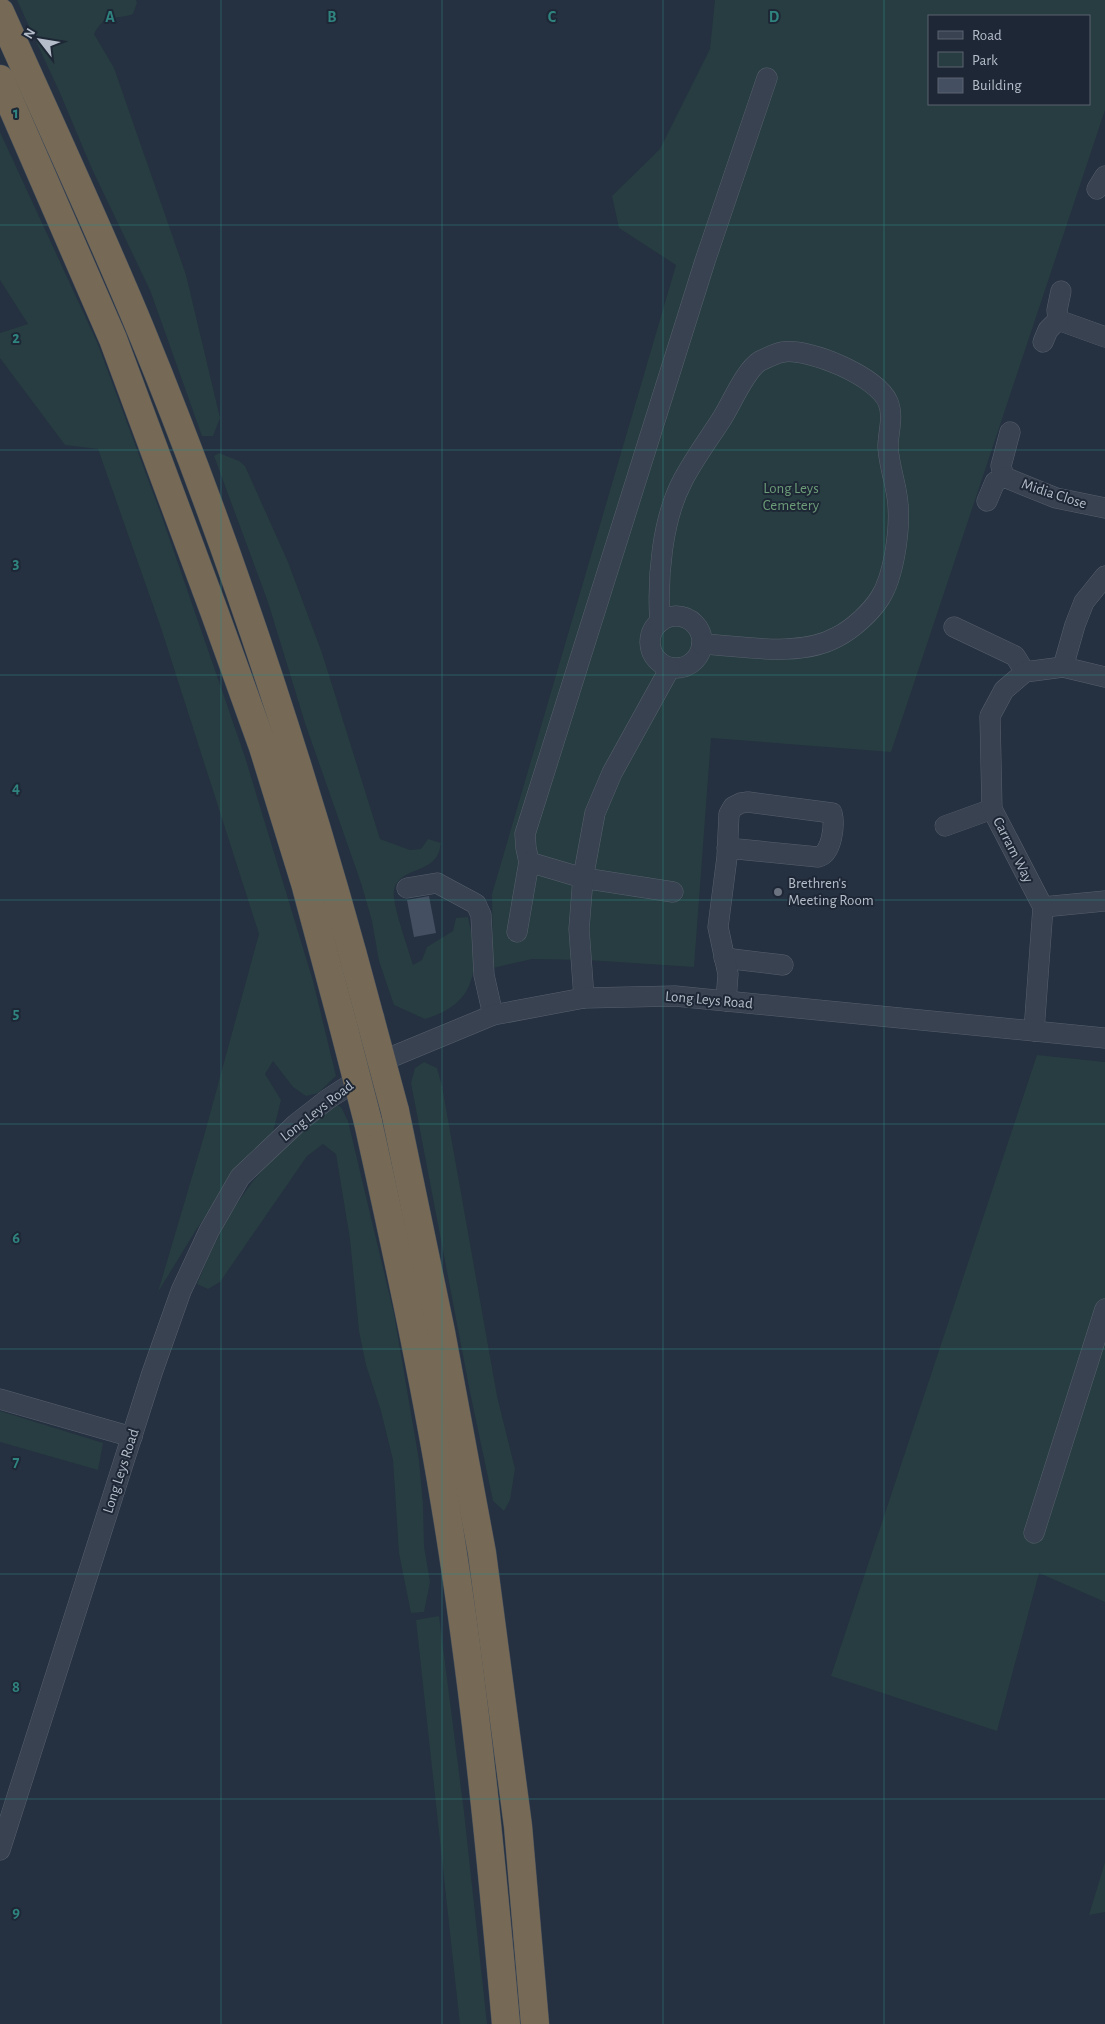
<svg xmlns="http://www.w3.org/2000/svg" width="1105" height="2024" viewBox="0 0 1105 2024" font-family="'Alegreya Sans',sans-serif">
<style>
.green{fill:#273d41;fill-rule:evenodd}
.building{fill:#445062}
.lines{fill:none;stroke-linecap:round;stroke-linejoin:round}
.minor-casing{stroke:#57606d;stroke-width:21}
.highway-casing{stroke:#444d5a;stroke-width:29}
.minor{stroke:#394250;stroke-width:20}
.highway{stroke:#766a56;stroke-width:28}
.highway-bridge-casing{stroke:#444d5a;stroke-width:29;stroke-linecap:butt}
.highway-bridge{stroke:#766a56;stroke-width:28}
.grid{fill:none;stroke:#308480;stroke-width:1;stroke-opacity:0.55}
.worship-dot{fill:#6b7280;stroke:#1e2735;stroke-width:2}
.labels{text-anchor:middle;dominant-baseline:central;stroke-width:4;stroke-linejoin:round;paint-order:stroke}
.park-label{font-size:15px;fill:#6c9c78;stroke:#1e2735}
.street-label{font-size:15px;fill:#b5bdca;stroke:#1e2735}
.poi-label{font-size:15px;fill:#b5bdca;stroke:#1e2735;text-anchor:start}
.grid-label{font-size:16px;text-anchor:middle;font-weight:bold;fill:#308480;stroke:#1e2735;stroke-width:4;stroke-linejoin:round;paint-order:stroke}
</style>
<rect width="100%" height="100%" fill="#253040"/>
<g class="green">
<path d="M17 0H136L137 3 133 14C113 21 106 12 94 34L114 68 186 275 220 418 213 436H202L150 290 92 169 60 93Z"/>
<path d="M715 0H1105V110L891 752 711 738 694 967 587 960 532 959 493 968 492 894 676 265 619 228 612 196 660 149 710 49ZM929 16H1089V104H929Z"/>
<path d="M0 132 97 342 162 517 245 757 313 981 336 1076 318 1093 306 1096 293 1087 273 1061 265 1074 281 1100 273 1132 229 1182 196 1230 158 1292 204 1136 259 934 161 628 98 449 65 445 0 358V333L28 324 0 280Z"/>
<path d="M219 453 239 461 245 466 288 562 322 653 380 839 410 850 421 849 428 839 441 843C440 846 440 851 438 854 430 873 399 868 394 890 391 902 409 951 413 965L422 960 427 947 453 931 456 918 468 917C479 965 480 1003 425 1019L394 1005 379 961 372 921 361 883 305 723 268 602 214 456Z"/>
<path d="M1037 1055 1105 1062V1602L1039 1573 997 1731 831 1676Z"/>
<path d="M424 1062 437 1068 442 1086 497 1396 515 1469 510 1500 504 1511 493 1501 470 1392 411 1083 415 1068Z"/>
<path d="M334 1103 341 1107 348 1121 394 1314 419 1460 423 1504 424 1546 430 1582 424 1612 411 1613 399 1553 393 1460 381 1411 366 1365 359 1331 350 1239 336 1154 323 1144 307 1156 220 1282 208 1289 197 1284C211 1250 228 1213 251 1184 258 1174 267 1167 273 1157Z"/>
<path d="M0 1411 103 1443 98 1470 0 1442Z"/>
<path d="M439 1616 464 1812 487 2024H460L456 1988 416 1620Z"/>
<path d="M1105 1862V1912L1089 1915Z"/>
</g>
<path class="building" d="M429 896 436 933 414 937 407 900Z"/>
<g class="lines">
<defs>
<g id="minor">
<path d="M1097 189 1105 176"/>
<path d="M1058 320 1105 337"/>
<path d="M1058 320 1057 310 1061 291"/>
<path d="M1043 342 1048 330 1058 320"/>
<path d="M1004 477 1056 498 1105 508"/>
<path d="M1004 477 1001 466 1010 432"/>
<path d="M987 501 995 482 1004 477"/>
<circle cx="676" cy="642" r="26"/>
<path d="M660 622C657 578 662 519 683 480 694 459 708 440 721 420 731 405 745 370 760 361 766 358 776 353 783 352 809 348 877 376 888 402 894 417 888 432 888 447 889 467 897 486 898 505 900 531 894 576 880 598 871 612 853 629 837 637 799 658 744 646 702 644"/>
<path d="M954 627 1015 656 1025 672"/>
<path d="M1063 667 1075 625 1084 602 1105 576"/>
<path d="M945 826 992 809"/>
<path d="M529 862 526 848 525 834 705 261 767 78"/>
<path d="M407 888 437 883 476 904 481 915 484 975 493 1015"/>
<path d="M1043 907 1105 901"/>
<path d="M517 932 529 862 583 878 673 892"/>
<path d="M724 958 783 965"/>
<path d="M584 998 579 929 583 878 595 813 612 773 670 668"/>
<path d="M726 1001 728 974 718 927 727 857 729 814 733 807 741 803 748 802 832 813C835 825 832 854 818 857L727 848"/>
<path d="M1034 1031 1043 907 992 809 990 716 1004 690 1025 672 1063 667 1105 677"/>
<path d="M0 1399 132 1437"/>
<path d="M1034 1533 1105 1309"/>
<path d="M0 1850 152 1373 181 1291 209 1231 240 1177 296 1124 328 1099 394 1056 493 1015 584 998 675 996 1105 1038"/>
</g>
<g id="highway">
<path d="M0 12C47 117 96 222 140 328 232 552 308 784 370 1018"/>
<path d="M0 79 113 339 214 611 263 747 305 883 343 1025"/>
<path d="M395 1111 441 1332 482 1553 518 1826 535 2024"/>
<path d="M368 1122C400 1266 431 1409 453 1554 477 1710 492 1867 506 2024"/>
</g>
</defs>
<use href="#minor" class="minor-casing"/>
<use href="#highway" class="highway-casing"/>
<use href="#minor" class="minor"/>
<use href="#highway" class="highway"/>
<defs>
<g id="highway-bridge">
<path d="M370 1018 395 1111"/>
<path d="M343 1025 368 1122"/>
</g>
</defs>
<use href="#highway-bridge" class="highway-bridge-casing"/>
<use href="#highway-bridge" class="highway-bridge"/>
</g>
<path class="grid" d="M221 0V2024M442 0V2024M663 0V2024M884 0V2024M0 225H1105M0 450H1105M0 675H1105M0 900H1105M0 1124H1105M0 1349H1105M0 1574H1105M0 1799H1105"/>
<circle class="worship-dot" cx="778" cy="892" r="5"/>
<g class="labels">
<g class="park-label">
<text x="791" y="488">Long Leys<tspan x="791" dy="17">Cemetery</tspan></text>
</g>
<g class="street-label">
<text transform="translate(1054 494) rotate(18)">Midia Close</text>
<text transform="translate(1013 850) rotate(63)">Carram Way</text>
<text transform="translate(709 1000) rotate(5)">Long Leys Road</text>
<text transform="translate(317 1111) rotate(-38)">Long Leys Road</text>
<text transform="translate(121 1471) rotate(-72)">Long Leys Road</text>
</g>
<g class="poi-label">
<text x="788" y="883">Brethren's<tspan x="788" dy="17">Meeting Room</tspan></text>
</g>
</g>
<g class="grid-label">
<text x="110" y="22">A</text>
<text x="332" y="22">B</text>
<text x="552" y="22">C</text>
<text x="774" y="22">D</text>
<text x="16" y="118">1</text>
<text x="16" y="343">2</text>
<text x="16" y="568">3</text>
<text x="16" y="793">4</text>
<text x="16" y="1018">5</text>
<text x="16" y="1243">6</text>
<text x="16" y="1467">7</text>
<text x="16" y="1692">8</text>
<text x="16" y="1917">9</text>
</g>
<rect x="928" y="15" width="162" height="90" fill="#1e2735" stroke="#5a6371"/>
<rect x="938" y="31" width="25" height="8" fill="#394250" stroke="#5a6371"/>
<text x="972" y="40" font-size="15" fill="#b5bdca">Road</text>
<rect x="938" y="52" width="25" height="15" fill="#273d41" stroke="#5a6371"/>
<text x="972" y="65" font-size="15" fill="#b5bdca">Park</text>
<rect x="938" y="78" width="25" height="15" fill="#445062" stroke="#5a6371"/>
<text x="972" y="90" font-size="15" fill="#b5bdca">Building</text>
<g transform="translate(40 40) rotate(301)" stroke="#1e2735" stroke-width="4" paint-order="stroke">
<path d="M0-4L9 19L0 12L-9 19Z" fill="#b5bdca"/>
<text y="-8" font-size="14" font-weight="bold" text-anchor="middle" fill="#b5bdca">N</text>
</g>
</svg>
